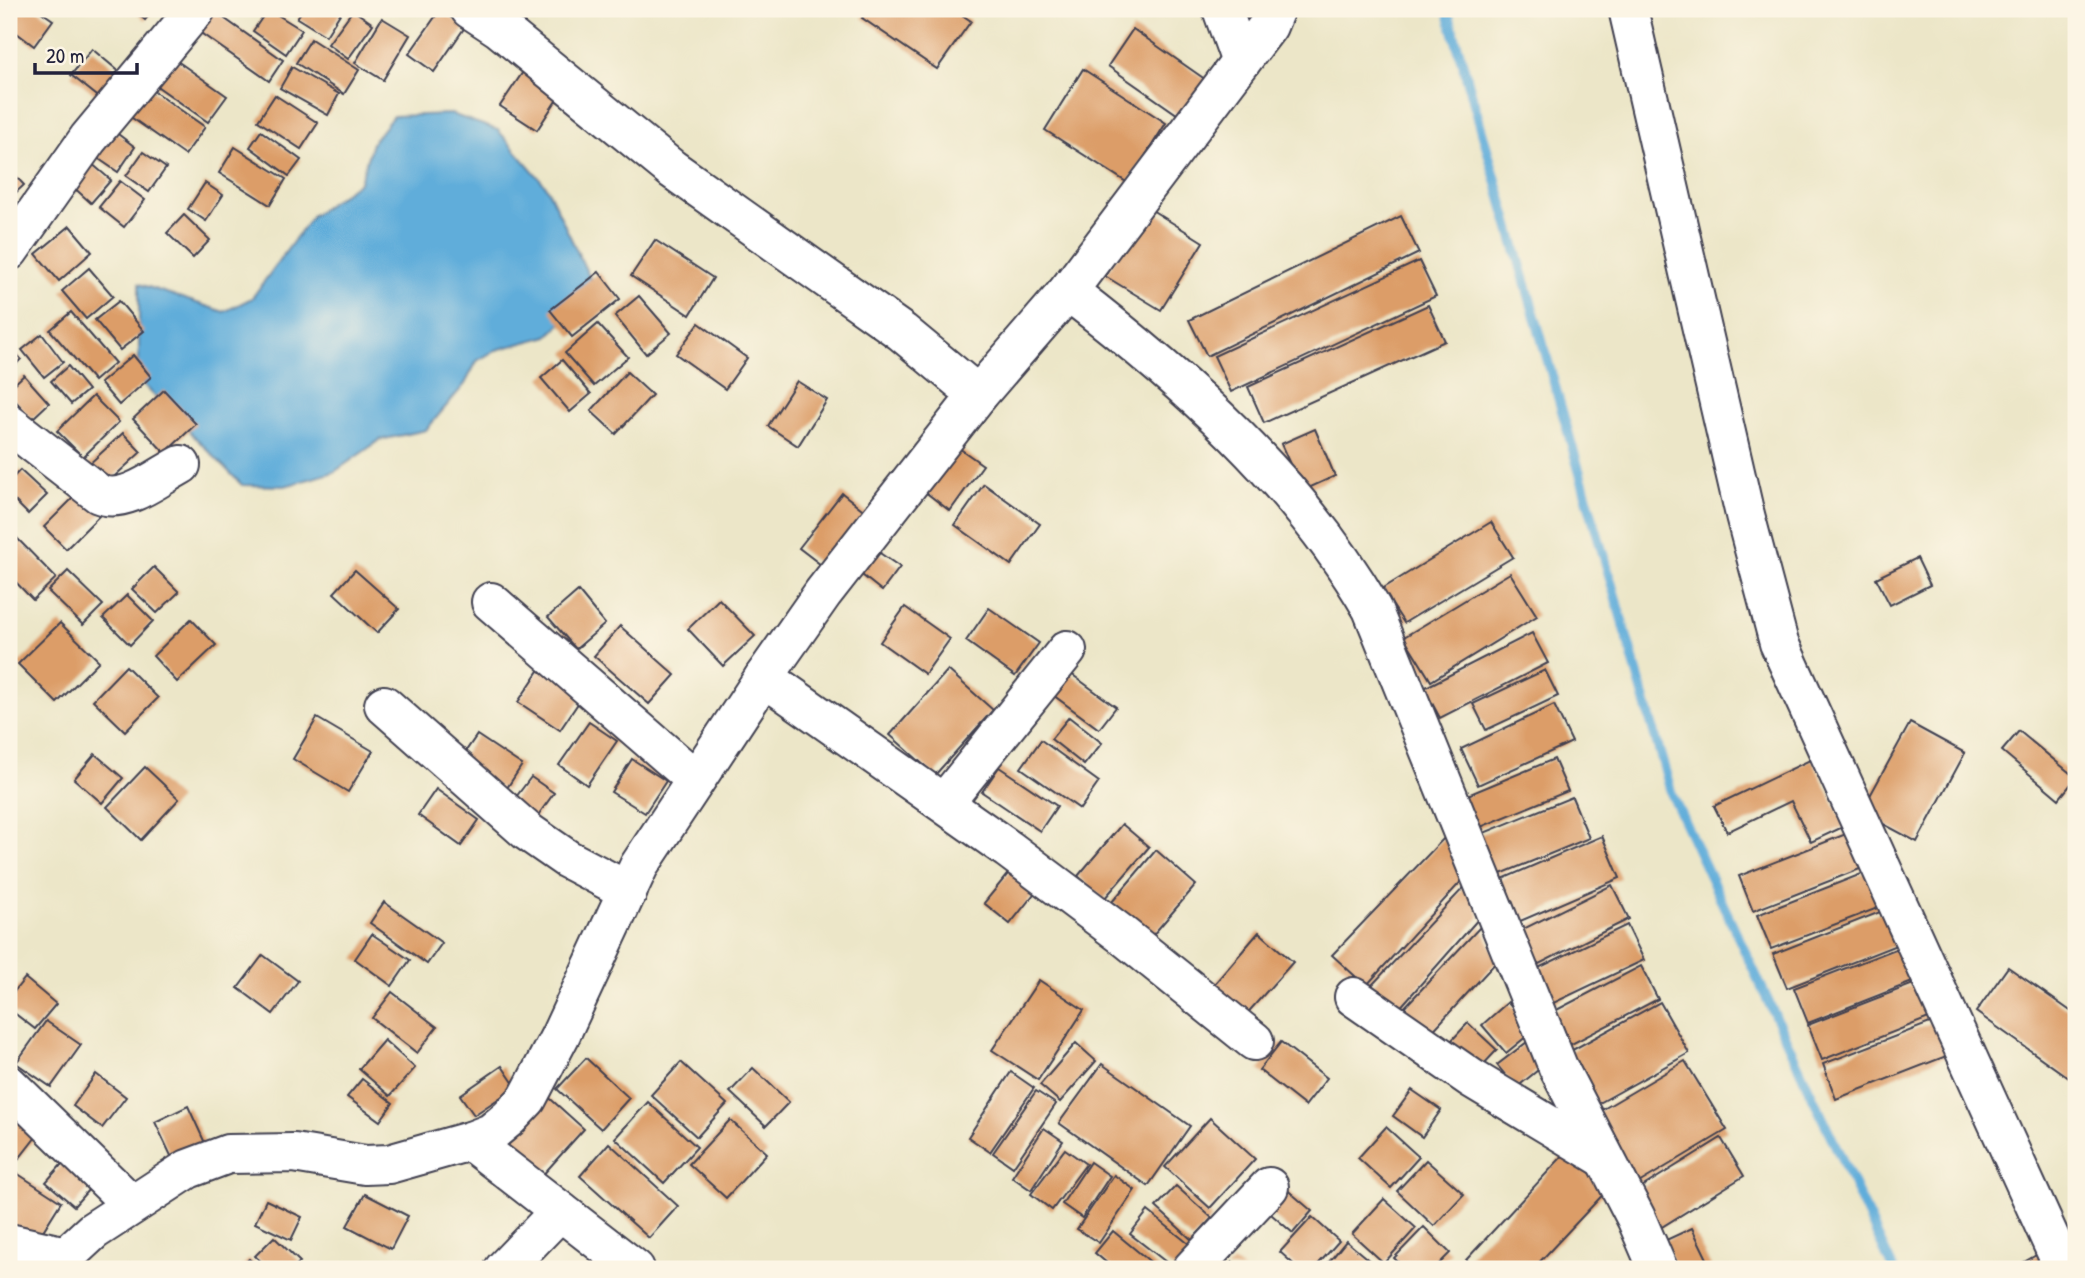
<svg xmlns="http://www.w3.org/2000/svg" width="2085" height="1278" viewBox="0 0 2085 1278" font-family="'Patrick Hand',sans-serif">
<style>
.water{fill:#61adda;stroke:#42688a;stroke-width:2}
.lines{fill:none;stroke-linecap:round;stroke-linejoin:round}
.stream{stroke:#61adda;stroke-width:10}
.building{fill:#dc9d67}
.minor-casing{stroke:#403f50;stroke-width:42}
.minor{stroke:#fff;stroke-width:38}
</style>
<rect width="100%" height="100%" fill="#fcf5e5"/>
<filter id="ink" filterUnits="userSpaceOnUse"><feTurbulence type="fractalNoise" baseFrequency=".0143" numOctaves="2"/><feDisplacementMap in="SourceGraphic" scale="14" xChannelSelector="R" yChannelSelector="G"/><feConvolveMatrix kernelMatrix="1 2 1 2 8 2 1 2 1" color-interpolation-filters="sRGB"/></filter>
<filter id="wash" filterUnits="userSpaceOnUse"><feTurbulence type="fractalNoise" baseFrequency=".00686" numOctaves="4" result="noise"/><feDisplacementMap in="SourceGraphic" scale="28" xChannelSelector="R" yChannelSelector="G"/><feGaussianBlur stdDeviation="1.57" result="paint"/><feColorMatrix in="noise" values="0 0 0 0 0 0 0 0 0 0 0 0 0 0 0 0 0 1.4 0 .05"/><feComposite in="paint" operator="in"/></filter>
<g filter="url(#wash)">
<rect width="100%" height="100%" fill="#ece6c8"/>
<path class="water" d="M451 114 498 130 546 186 596 291 548 336 496 350 477 361 465 384 426 430 380 440 334 472 285 486 242 485 139 380V284L224 312 252 298 312 216 360 182 372 143 393 116Z"/>
<g class="lines">
<path class="stream" d="M1447 9 1672 795 1893 1269"/>
</g>
<g id="blocks">
<g class="building">
<path d="M15 9H37L53 20 34 46 9 27V18Z"/>
<path d="M132 9H154L145 20Z"/>
<path d="M211 9 283 60 269 81 195 29Z"/>
<path d="M268 9 302 30 286 54 253 31Z"/>
<path d="M303 9H343L326 36 297 18Z"/>
<path d="M869 9H953L971 21 937 69 862 18Z"/>
<path d="M353 10 373 24 348 59 328 44Z"/>
<path d="M440 10 465 27 434 72 409 54Z"/>
<path d="M382 18 410 35 383 80 355 63Z"/>
<path d="M1133 29 1209 82 1184 119 1108 66Z"/>
<path d="M311 39 359 70 344 94 296 63Z"/>
<path d="M92 49 122 74 101 99 71 75Z"/>
<path d="M170 56 227 96 208 122 151 82Z"/>
<path d="M529 63 565 87 537 130 500 106Z"/>
<path d="M292 67 339 94 328 115 280 88Z"/>
<path d="M1083 69 1166 123 1128 183 1045 130Z"/>
<path d="M145 85 205 127 185 155 125 113Z"/>
<path d="M275 95 318 123 301 149 258 121Z"/>
<path d="M114 131 135 147 118 172 96 157Z"/>
<path d="M261 131 301 160 289 176 250 147Z"/>
<path d="M235 147 286 179 270 205 219 173Z"/>
<path d="M143 152 166 168 149 192 126 176Z"/>
<path d="M91 163 111 180 91 203 71 185Z"/>
<path d="M9 169 24 185 9 199Z"/>
<path d="M120 181 145 200 124 227 99 207Z"/>
<path d="M205 183 223 195 206 221 188 209Z"/>
<path d="M1147 207 1203 242 1161 310 1105 276Z"/>
<path d="M184 215 210 240 193 258 167 233Z"/>
<path d="M1401 216 1419 253 1207 356 1189 320Z"/>
<path d="M70 226 92 252 59 281 36 254Z"/>
<path d="M655 240 713 278 690 315 631 276Z"/>
<path d="M1419 261 1436 296 1231 392 1214 356Z"/>
<path d="M89 268 113 296 86 319 62 291Z"/>
<path d="M599 272 620 299 572 337 550 310Z"/>
<path d="M639 296 671 333 646 354 615 316Z"/>
<path d="M119 301 144 331 120 350 95 320Z"/>
<path d="M1428 305 1445 341 1264 423 1248 387Z"/>
<path d="M71 312 115 363 94 381 50 330Z"/>
<path d="M699 323 747 358 725 389 676 354Z"/>
<path d="M598 324 628 357 594 386 565 353Z"/>
<path d="M42 334 63 362 44 377 22 350Z"/>
<path d="M9 346 21 359 9 372Z"/>
<path d="M133 355 151 377 119 405 100 383Z"/>
<path d="M562 360 591 394 570 412 541 378Z"/>
<path d="M68 366 88 390 71 404 51 381Z"/>
<path d="M627 372 652 395 616 434 591 411Z"/>
<path d="M24 375 49 403 32 419 9 394V389Z"/>
<path d="M797 381 827 400 798 446 768 426Z"/>
<path d="M164 390 196 424 165 453 133 419Z"/>
<path d="M93 396 119 422 83 457 57 431Z"/>
<path d="M1315 429 1335 476 1302 491 1281 444Z"/>
<path d="M123 433 141 452 105 485 87 466Z"/>
<path d="M956 446 983 465 950 511 924 491Z"/>
<path d="M20 470 47 495 28 514 9 495V482Z"/>
<path d="M984 484 1040 524 1011 565 955 525Z"/>
<path d="M82 489 104 511 66 549 44 527Z"/>
<path d="M842 493 872 517 829 571 799 548Z"/>
<path d="M1491 522 1513 557 1404 623 1382 589Z"/>
<path d="M9 530 56 578 33 600 9 575Z"/>
<path d="M874 549 900 567 882 591 857 571Z"/>
<path d="M1917 558 1930 585 1890 605 1876 578Z"/>
<path d="M154 567 179 592 157 613 132 589Z"/>
<path d="M355 570 399 609 377 633 334 593Z"/>
<path d="M68 571 103 605 83 625 48 591Z"/>
<path d="M1510 573 1537 616 1431 681 1404 637Z"/>
<path d="M578 591 605 624 576 649 548 617Z"/>
<path d="M127 595 153 621 130 645 103 618Z"/>
<path d="M719 599 755 636 723 666 688 629Z"/>
<path d="M905 607 950 639 925 674 880 642Z"/>
<path d="M989 608 1039 643 1015 676 966 641Z"/>
<path d="M191 619 216 645 177 682 153 656Z"/>
<path d="M60 623 99 661 57 703 18 664Z"/>
<path d="M620 626 675 675 649 704 594 656Z"/>
<path d="M1532 633 1548 663 1440 718 1424 688Z"/>
<path d="M545 662 587 690 560 730 518 702Z"/>
<path d="M126 666 158 698 125 731 93 700Z"/>
<path d="M948 670 993 710 935 775 890 735Z"/>
<path d="M1545 670 1558 696 1486 730 1473 704Z"/>
<path d="M1070 673 1116 707 1099 729 1053 695Z"/>
<path d="M1554 705 1572 742 1478 785 1461 749Z"/>
<path d="M1069 717 1102 743 1084 765 1051 739Z"/>
<path d="M317 718 373 751 348 792 293 759Z"/>
<path d="M589 722 617 741 587 785 559 765Z"/>
<path d="M1910 723 1965 753 1917 842 1861 812Z"/>
<path d="M2019 731 2076 778 2059 799 2002 751Z"/>
<path d="M477 735 522 765 505 791 459 761Z"/>
<path d="M1041 740 1099 782 1080 809 1021 768Z"/>
<path d="M95 754 123 778 102 803 74 779Z"/>
<path d="M632 759 666 781 645 813 611 792Z"/>
<path d="M1554 759 1568 791 1471 831 1458 799Z"/>
<path d="M1812 759 1845 826 1811 842 1791 801 1727 832 1714 806Z"/>
<path d="M145 767 179 799 141 840 107 807Z"/>
<path d="M999 767 1057 806 1040 831 982 792Z"/>
<path d="M531 777 554 793 533 822 510 805Z"/>
<path d="M436 789 479 820 461 846 418 815Z"/>
<path d="M1572 797 1589 838 1491 878 1474 837Z"/>
<path d="M1122 824 1149 847 1104 899 1078 876Z"/>
<path d="M1851 832 1865 867 1753 911 1739 876Z"/>
<path d="M1602 836 1620 878 1511 925 1493 883Z"/>
<path d="M1444 838 1467 875 1366 986 1332 955Z"/>
<path d="M1156 850 1196 885 1152 936 1112 902Z"/>
<path d="M1011 870 1037 890 1010 924 984 903Z"/>
<path d="M1869 871 1883 906 1771 949 1757 915Z"/>
<path d="M1467 884 1480 917 1398 1010 1372 985Z"/>
<path d="M1612 885 1629 919 1529 969 1511 935Z"/>
<path d="M384 902 442 943 427 964 370 923Z"/>
<path d="M1885 910 1899 944 1787 988 1773 954Z"/>
<path d="M1627 925 1644 960 1545 1007 1528 973Z"/>
<path d="M1481 926 1498 960 1428 1036 1401 1011Z"/>
<path d="M1259 932 1293 962 1243 1018 1210 989Z"/>
<path d="M372 934 410 960 392 986 355 959Z"/>
<path d="M1906 945 1920 979 1808 1023 1794 988Z"/>
<path d="M263 955 298 981 273 1014 238 988Z"/>
<path d="M1641 966 1658 999 1562 1049 1545 1016Z"/>
<path d="M2008 967 2076 1015V1083L1976 1012Z"/>
<path d="M25 978 56 1004 35 1029 9 1009V998Z"/>
<path d="M1039 980 1084 1010 1038 1080 992 1050Z"/>
<path d="M1921 981 1934 1016 1822 1060 1808 1025Z"/>
<path d="M392 992 437 1027 417 1053 372 1018Z"/>
<path d="M1508 1002 1533 1031 1506 1053 1482 1025Z"/>
<path d="M1660 1002 1689 1053 1594 1106 1565 1054Z"/>
<path d="M46 1021 81 1045 51 1087 16 1063Z"/>
<path d="M1935 1021 1949 1055 1836 1099 1823 1064Z"/>
<path d="M1468 1023 1497 1050 1480 1068 1451 1041Z"/>
<path d="M1531 1039 1549 1061 1516 1088 1497 1065Z"/>
<path d="M384 1040 415 1068 390 1096 359 1069Z"/>
<path d="M1281 1042 1327 1078 1305 1106 1259 1070Z"/>
<path d="M1076 1043 1096 1061 1060 1102 1040 1085Z"/>
<path d="M586 1058 629 1098 601 1129 557 1089Z"/>
<path d="M1685 1061 1727 1130 1637 1184 1595 1114Z"/>
<path d="M681 1062 727 1104 697 1137 651 1095Z"/>
<path d="M1102 1064 1190 1126 1148 1186 1059 1123Z"/>
<path d="M502 1066 516 1087 474 1115 460 1095Z"/>
<path d="M753 1068 789 1102 766 1126 730 1092Z"/>
<path d="M1011 1072 1034 1088 990 1152 968 1137Z"/>
<path d="M96 1074 126 1097 102 1128 73 1106Z"/>
<path d="M362 1079 393 1103 380 1121 347 1097Z"/>
<path d="M1412 1090 1441 1110 1422 1137 1393 1116Z"/>
<path d="M1036 1091 1056 1104 1013 1167 993 1153Z"/>
<path d="M544 1093 584 1129 540 1178 500 1143Z"/>
<path d="M648 1102 697 1147 664 1183 615 1138Z"/>
<path d="M188 1106 205 1143 172 1158 155 1122Z"/>
<path d="M9 1110 39 1133 18 1160 9 1153Z"/>
<path d="M1210 1118 1255 1159 1210 1208 1165 1167Z"/>
<path d="M730 1120 767 1153 726 1198 689 1164Z"/>
<path d="M1386 1127 1419 1157 1391 1188 1358 1158Z"/>
<path d="M1044 1128 1063 1141 1031 1190 1012 1177Z"/>
<path d="M1721 1138 1744 1176 1660 1228 1637 1190Z"/>
<path d="M609 1143 678 1206 649 1238 580 1176Z"/>
<path d="M1570 1148 1611 1186 1533 1269H1476L1466 1260Z"/>
<path d="M1065 1149 1086 1164 1052 1210 1031 1194Z"/>
<path d="M70 1155 97 1180 74 1206 46 1182Z"/>
<path d="M1426 1160 1464 1194 1434 1226 1397 1191Z"/>
<path d="M1090 1162 1110 1176 1082 1218 1062 1204Z"/>
<path d="M9 1168 61 1202 36 1242 9 1224Z"/>
<path d="M1114 1175 1135 1190 1099 1243 1077 1229Z"/>
<path d="M1176 1186 1212 1218 1192 1240 1156 1207Z"/>
<path d="M1284 1187 1312 1211 1293 1233 1265 1209Z"/>
<path d="M365 1194 408 1216 391 1249 347 1226Z"/>
<path d="M1384 1199 1416 1228 1384 1263 1352 1234Z"/>
<path d="M266 1200 302 1217 291 1240 255 1223Z"/>
<path d="M1148 1211 1194 1248 1175 1269 1130 1234Z"/>
<path d="M1312 1217 1339 1241 1314 1269H1299L1280 1252Z"/>
<path d="M1424 1227 1450 1253 1434 1269H1405L1394 1258Z"/>
<path d="M1692 1228 1712 1269H1677L1664 1241Z"/>
<path d="M1113 1231 1159 1269H1114L1095 1253Z"/>
<path d="M274 1237 300 1262 292 1269H269L255 1256Z"/>
<path d="M1346 1241 1377 1267 1375 1269H1337L1329 1262Z"/>
<path d="M2038 1254 2048 1269H2012Z"/>
<path d="M249 1259 260 1269H239Z"/>
<path d="M1233 1262 1243 1269H1227Z"/>
</g>
</g>
</g>
<g filter="url(#ink)">
<use href="#blocks" fill-opacity="0" stroke="#403f50" stroke-width="2"/>
<g class="lines">
<defs>
<g id="minor">
<path d="M470 9 499 28 672 169 902 332 978 395"/>
<path d="M1222 9 1241 62"/>
<path d="M1628 9 1745 515 1779 643 2064 1269"/>
<path d="M9 251 88 139 196 9"/>
<path d="M1068 291C1184 380 1298 481 1372 609L1558 1067 1636 1218 1658 1269"/>
<path d="M9 424 99 494C125 505 158 477 181 465"/>
<path d="M491 602 695 779"/>
<path d="M764 677 1008 849 1121 934 1254 1041"/>
<path d="M384 705 528 832 567 859 628 891"/>
<path d="M944 803 1067 650"/>
<path d="M1354 997 1471 1078 1604 1158"/>
<path d="M9 1085 132 1205"/>
<path d="M470 1141 635 1269"/>
<path d="M9 1243 66 1256"/>
<path d="M57 1269 66 1256 93 1231 188 1169 228 1154 294 1153 365 1165 389 1164 470 1141 491 1133 509 1118 527 1099 560 1036 639 866 764 677 823 593 978 395 1068 291 1268 26 1275 9"/>
<path d="M504 1269 560 1211"/>
<path d="M1192 1269 1269 1187"/>
</g>
</defs>
<use href="#minor" class="minor-casing"/>
<use href="#minor" class="minor"/>
</g>
</g>
<rect width="2085" height="1278" fill="none" stroke="#fcf5e5" stroke-width="35"/>
<path d="M35 63v10h102v-10" fill="none" stroke="#22223b" stroke-width="3.5"/>
<text x="46" y="63" font-size="21" fill="#22223b" stroke="#fcf5e5" stroke-width="5" paint-order="stroke">20 m</text>
</svg>
